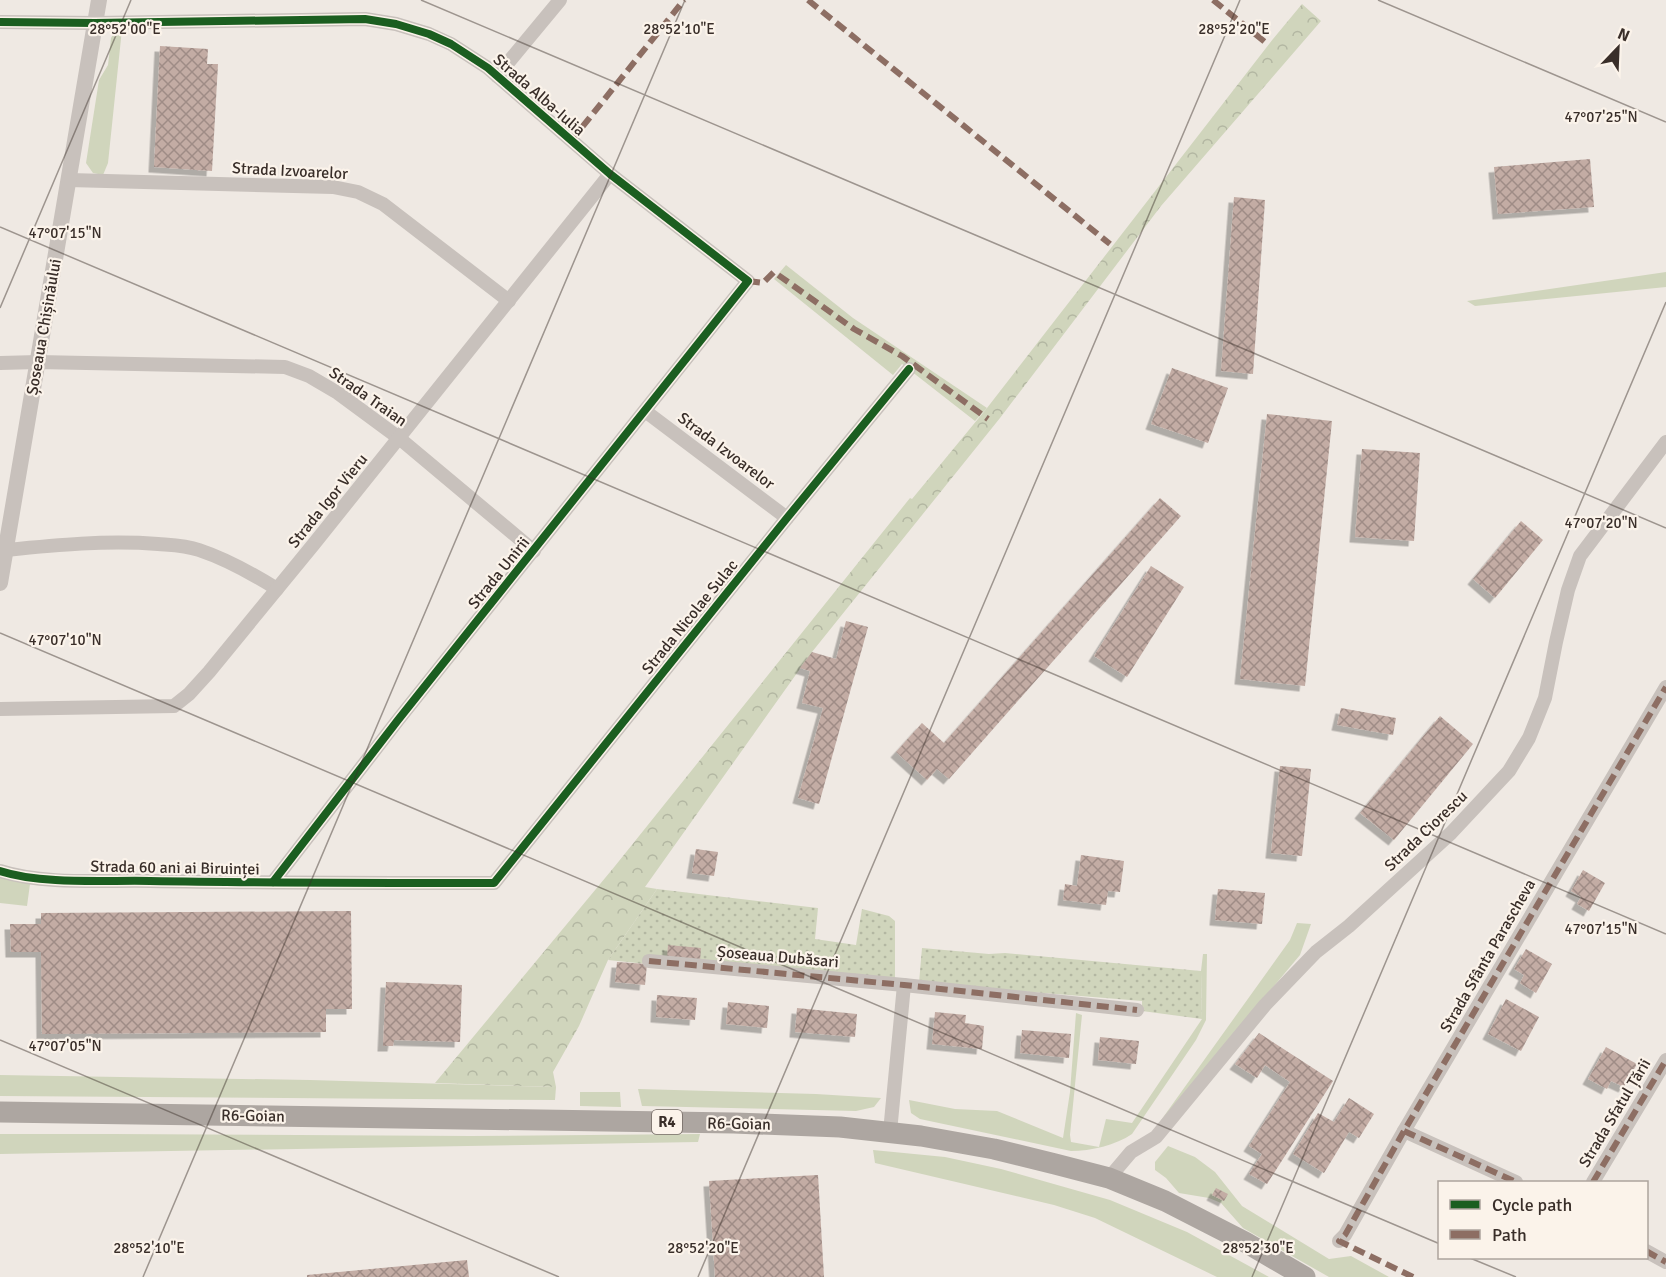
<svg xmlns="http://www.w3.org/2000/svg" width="1666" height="1277" viewBox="0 0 1666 1277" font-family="Signika,sans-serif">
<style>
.grass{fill:#d0d5bc}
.forest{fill:url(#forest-crowns)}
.garden{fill:url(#garden-dots)}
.building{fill:url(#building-cross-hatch);filter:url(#shadow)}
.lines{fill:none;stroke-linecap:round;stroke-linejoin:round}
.minor{stroke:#c8c1bc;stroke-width:14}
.tertiary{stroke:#c8c1bc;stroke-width:16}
.primary{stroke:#ada6a1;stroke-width:21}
.quiet{stroke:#8d6e63;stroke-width:6;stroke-dasharray:12 6;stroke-linecap:butt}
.cycleway-casing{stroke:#fbf3ea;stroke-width:11}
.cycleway{stroke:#1b5e20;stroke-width:8}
.ticks{fill:none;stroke:#392e29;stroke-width:1.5;stroke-opacity:0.45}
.labels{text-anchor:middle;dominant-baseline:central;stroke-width:4.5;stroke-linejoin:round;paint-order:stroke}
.shield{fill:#fbf3ea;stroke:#736963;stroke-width:1.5}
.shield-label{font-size:15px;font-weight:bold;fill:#392e29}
.street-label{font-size:16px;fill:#392e29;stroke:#fbf3ea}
.ticks-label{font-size:15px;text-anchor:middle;fill:#392e29;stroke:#fbf3ea;stroke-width:4.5;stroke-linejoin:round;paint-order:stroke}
</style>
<defs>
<pattern id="forest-crowns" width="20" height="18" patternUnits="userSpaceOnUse" patternTransform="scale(1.5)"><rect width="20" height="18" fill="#d0d5bc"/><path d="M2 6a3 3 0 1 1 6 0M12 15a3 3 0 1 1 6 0" fill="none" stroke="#b3b7a2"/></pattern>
<pattern id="garden-dots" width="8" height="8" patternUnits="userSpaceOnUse" patternTransform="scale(1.5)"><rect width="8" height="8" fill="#d0d5bc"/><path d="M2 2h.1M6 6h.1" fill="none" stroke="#b3b7a2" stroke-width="1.8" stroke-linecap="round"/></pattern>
<pattern id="building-cross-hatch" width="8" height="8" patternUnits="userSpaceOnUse" patternTransform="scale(1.5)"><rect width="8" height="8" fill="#c3aca4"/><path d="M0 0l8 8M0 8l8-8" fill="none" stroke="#9f8c86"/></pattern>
<filter id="shadow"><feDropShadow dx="-5.5" dy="5.5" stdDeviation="0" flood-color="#0004"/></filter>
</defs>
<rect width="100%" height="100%" fill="#efe9e3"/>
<g class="grass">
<path d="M122 29 108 163 103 175 93 173 86 163 99 80 108 65 111 38 115 32Z"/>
<path d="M786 265 853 318 987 408 975 421 902 364 893 375 774 279Z"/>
<path d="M1666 272V287L1475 306 1467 301Z"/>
<path d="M0 877 30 884 27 906 0 903Z"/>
<path d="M1297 923 1311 924 1300 955 1159 1123 1290 940Z"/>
<path d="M1203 954H1207L1206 1020 1196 1040 1132 1134C1116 1145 1091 1151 1071 1151L920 1119 911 1113 909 1100 955 1109 997 1111 1063 1138 1070 1092 1076 1013 1082 1015 1070 1135 1071 1142 1099 1147 1106 1119 1132 1123 1202 1019 1201 971Z"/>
<path d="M0 1075 310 1080 556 1087 555 1100 0 1096Z"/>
<path d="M638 1089 816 1094 881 1098 874 1107 856 1111 642 1106Z"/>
<path d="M580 1092H620L621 1107 580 1106Z"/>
<path d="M0 1134H112L471 1136 700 1134 698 1142 0 1154Z"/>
<path d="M1168 1146 1195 1157 1215 1172 1242 1206 1329 1259 1351 1256 1389 1277H1329L1243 1228 1221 1203 1209 1198 1179 1193 1166 1178 1155 1170V1162Z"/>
<path d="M873 1150 945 1157 1001 1169 1110 1200 1187 1232 1269 1277H1217L1095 1218 1054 1205 875 1163Z"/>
</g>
<path class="forest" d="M1302 4 1321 21 1161 206 1000 418 812 652 645 887 657 889 608 960 579 1026 553 1072 556 1087 435 1083 615 866 910 498 912 499 987 408 1273 39Z"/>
<g class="garden">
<path d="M657 889 818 908 815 939 856 945 862 909 889 916 895 921V978L647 964 608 960Z"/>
<path d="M922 948 989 954 1005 953 1201 971 1202 1019 1142 1011V1001L919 983Z"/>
</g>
<g class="building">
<path d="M160 46 208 49 207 64H218L212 171 154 167Z"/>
<path d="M1590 159 1594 207 1498 214 1494 167Z"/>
<path d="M1234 197 1265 200 1253 374 1221 371Z"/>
<path d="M1172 368 1228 388 1208 443 1151 424Z"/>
<path d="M1267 414 1332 421 1305 686 1240 679Z"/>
<path d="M1362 449 1420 453 1414 541 1355 537Z"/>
<path d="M1160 498 1181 516 949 779 937 769 927 780 896 752 922 723 944 743Z"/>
<path d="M1521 521 1543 540 1495 598 1473 579Z"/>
<path d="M1151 566 1184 587 1127 677 1094 656Z"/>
<path d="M846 621 868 627 819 804 798 798 823 708 802 703 810 671 800 668 812 652 836 659Z"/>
<path d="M1341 708 1396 718 1393 735 1337 725Z"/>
<path d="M1440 716 1473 744 1394 840 1360 813Z"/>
<path d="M1280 766 1311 769 1302 856 1271 853Z"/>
<path d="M696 849 718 852 714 876 692 873Z"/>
<path d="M1081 855 1124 861 1120 892 1108 891 1106 905 1063 900 1065 884 1077 886Z"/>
<path d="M1583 870 1605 883 1589 911 1577 904 1581 897 1571 891Z"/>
<path d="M1218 889 1265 893 1262 924 1215 920Z"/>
<path d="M351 911 352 1009H326V1032L42 1034 41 952H11L10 924H41V913Z"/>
<path d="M668 945 701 948 700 961 667 958Z"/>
<path d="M1526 949 1552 964 1536 993 1520 983 1524 975 1514 969Z"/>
<path d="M617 962 647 964 645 985 615 982Z"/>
<path d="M386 982 462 985 460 1042 394 1040 393 1046H383Z"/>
<path d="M657 995 697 998 695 1020 656 1017Z"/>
<path d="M1506 999 1539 1017 1521 1051 1488 1034Z"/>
<path d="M728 1002 769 1006 767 1028 726 1024Z"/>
<path d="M797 1008 857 1014 855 1037 795 1032Z"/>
<path d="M935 1012 966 1015 965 1023 984 1026 982 1049 932 1044Z"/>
<path d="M1022 1030 1071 1034 1069 1058 1020 1053Z"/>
<path d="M1259 1033 1333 1081 1267 1184 1249 1174 1262 1154 1249 1146 1290 1082 1265 1065 1257 1078 1235 1064Z"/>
<path d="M1100 1037 1139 1041 1136 1064 1098 1060Z"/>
<path d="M1606 1047 1637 1064 1624 1087 1611 1081 1607 1089 1588 1079Z"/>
<path d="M1349 1098 1374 1114 1359 1138 1349 1132 1324 1173 1293 1154 1318 1113 1334 1122Z"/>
<path d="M818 1175 824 1277H715L709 1181Z"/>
<path d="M1216 1188 1228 1194 1224 1201 1212 1195Z"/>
<path d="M467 1260 469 1277H307V1275Z"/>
</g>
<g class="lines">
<g class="minor">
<path d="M0 22 95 23 365 19 396 24 429 34 451 44 488 68 610 174 748 281 398 720 273 882"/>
<path d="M497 76 560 0"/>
<path d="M69 180 333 187 358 192 383 204 509 301"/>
<path d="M0 363 38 362 285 367 309 376 338 393 399 438 534 551"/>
<path d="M645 411 787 518"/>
<path d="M6 550C56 545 106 540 158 544 171 545 185 545 199 550 226 559 253 574 277 589"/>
<path d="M0 709 174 706 189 694 209 672 313 545 610 174"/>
<path d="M0 871C43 885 105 880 150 881 265 883 380 883 494 883L787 518 909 369"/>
<path d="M649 961 904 985 1137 1010"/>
<path d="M1404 1131 1516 1182"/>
<path d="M890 1132 904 985"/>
<path d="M1109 1178 1131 1152 1156 1137 1265 1005 1316 952 1349 926 1451 833 1509 771 1529 738 1545 698 1556 642 1568 590 1580 556 1666 442"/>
<path d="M1593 1182 1666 1060"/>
<path d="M1339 1241 1345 1235 1404 1131 1666 687"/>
<path d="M1646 1251 1666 1262"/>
</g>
<path class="tertiary" d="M0 583 99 0"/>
<path class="primary" d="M0 1112 734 1123 840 1127 921 1136 994 1149 1055 1164 1109 1178 1165 1201 1245 1242 1305 1277"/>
<g class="quiet">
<path d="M808 0 1110 244"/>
<path d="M1213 0 1265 42"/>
<path d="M571 141 684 0"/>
<path d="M748 281 763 283 774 272 854 329 902 356 988 419"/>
<path d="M649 961 904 985 1137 1010"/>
<path d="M1404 1131 1516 1182"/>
<path d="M1593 1182 1666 1060"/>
<path d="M1646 1251 1666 1262"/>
<path d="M1413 1277 1339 1241 1345 1235 1404 1131 1666 687"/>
</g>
<defs>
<g id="cycleway">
<path d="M0 22 95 23 365 19 396 24 429 34 451 44 488 68 610 174 748 281 398 720 273 882"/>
<path d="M0 871C43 885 105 880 150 881 265 883 380 883 494 883L787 518 909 369"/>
</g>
</defs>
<use href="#cycleway" class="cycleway-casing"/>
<use href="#cycleway" class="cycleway"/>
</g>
<path class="ticks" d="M421 0 1666 528M1378 0 1666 122M0 227 1666 934M0 308 131 0M0 633 1440 1244M0 1040 559 1277M1470 1258 1516 1277M143 1277 685 0M698 1277 1240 0M1252 1277 1666 302"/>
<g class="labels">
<rect class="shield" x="652" y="1110" width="30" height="24" rx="4.5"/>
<g class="shield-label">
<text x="667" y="1122">R4</text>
</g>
<g class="street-label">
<text transform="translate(539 95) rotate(41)">Strada Alba-Iulia</text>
<text transform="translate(290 171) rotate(3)">Strada Izvoarelor</text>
<text transform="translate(44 327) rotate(-80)">Șoseaua Chișinăului</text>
<text transform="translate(368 397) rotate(35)">Strada Traian</text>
<text transform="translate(726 451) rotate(37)">Strada Izvoarelor</text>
<text transform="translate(328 501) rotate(-51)">Strada Igor Vieru</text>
<text transform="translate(499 573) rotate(-51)">Strada Unirii</text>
<text transform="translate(690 617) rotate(-51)">Strada Nicolae Sulac</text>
<text transform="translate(1426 831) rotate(-44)">Strada Ciorescu</text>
<text transform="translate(175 868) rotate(1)">Strada 60 ani ai Biruinței</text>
<text transform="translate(1488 956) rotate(-60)">Strada Sfânta Parascheva</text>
<text transform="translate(778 957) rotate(5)">Șoseaua Dubăsari</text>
<text transform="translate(1615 1113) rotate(-59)">Strada Sfatul Țării</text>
<text transform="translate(253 1116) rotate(1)">R6-Goian</text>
<text transform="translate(739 1124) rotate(1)">R6-Goian</text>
</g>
</g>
<g class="ticks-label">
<text x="125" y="34">28°52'00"E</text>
<text x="679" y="34">28°52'10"E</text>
<text x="1234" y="34">28°52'20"E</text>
<text x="1601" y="122">47°07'25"N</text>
<text x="65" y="238">47°07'15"N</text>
<text x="1601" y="528">47°07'20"N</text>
<text x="65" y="645">47°07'10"N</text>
<text x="1601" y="934">47°07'15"N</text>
<text x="65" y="1051">47°07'05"N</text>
<text x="149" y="1253">28°52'10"E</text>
<text x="703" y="1253">28°52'20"E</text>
<text x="1258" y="1253">28°52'30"E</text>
</g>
<rect x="1438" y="1181" width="210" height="78" fill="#fbf3ea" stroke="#ada49d" stroke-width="1.5"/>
<rect x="1450" y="1200" width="30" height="9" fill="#1b5e20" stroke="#ada49d" stroke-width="1.5"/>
<text x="1492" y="1211" font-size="18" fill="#392e29">Cycle path</text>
<rect x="1450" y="1230" width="30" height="9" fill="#8d6e63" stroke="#ada49d" stroke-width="1.5"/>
<text x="1492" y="1241" font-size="18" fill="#392e29">Path</text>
<g transform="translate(1618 48) rotate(23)" stroke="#fbf3ea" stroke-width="4.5" paint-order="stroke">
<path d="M0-4.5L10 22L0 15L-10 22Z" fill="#392e29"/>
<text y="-9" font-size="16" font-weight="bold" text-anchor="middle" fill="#392e29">N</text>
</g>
</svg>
